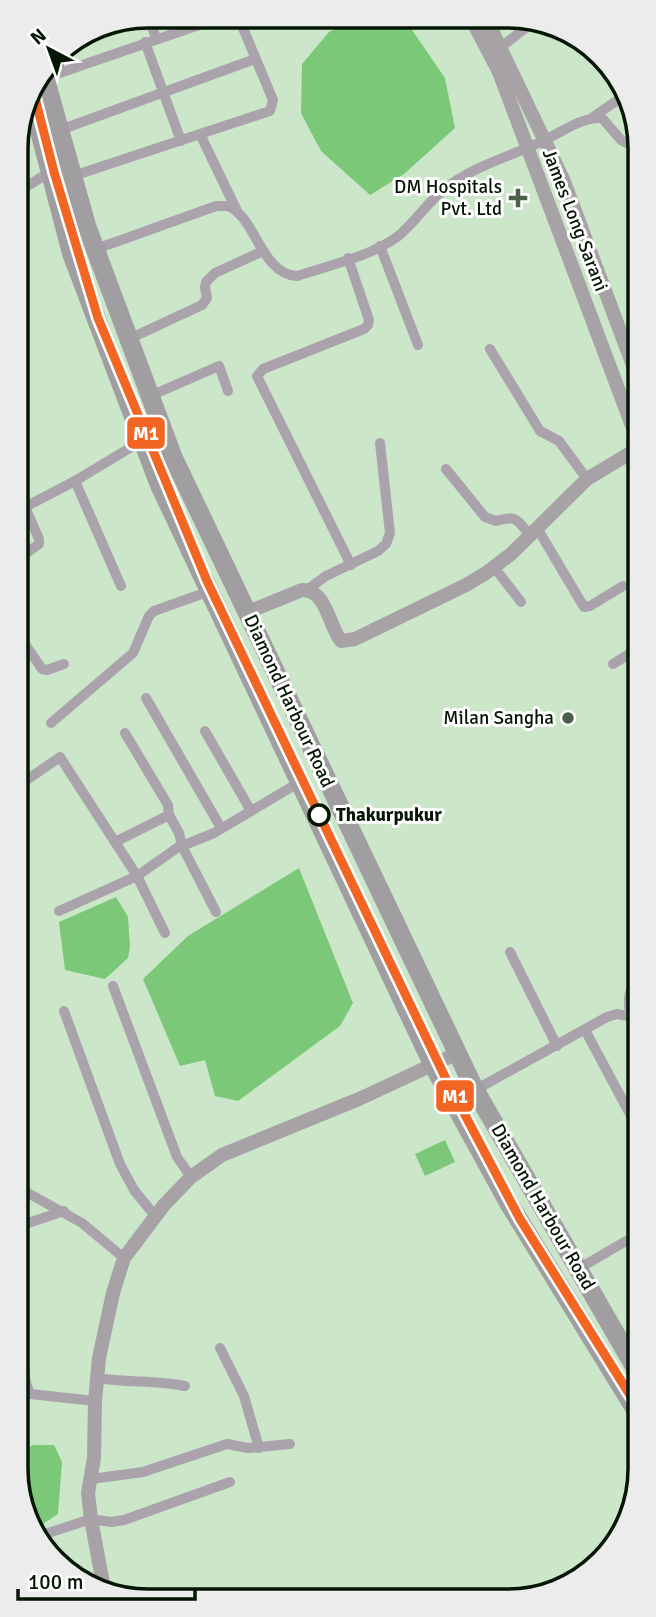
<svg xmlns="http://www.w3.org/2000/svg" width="656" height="1617" viewBox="0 0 656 1617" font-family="Signika,sans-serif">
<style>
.water{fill:#7cc879}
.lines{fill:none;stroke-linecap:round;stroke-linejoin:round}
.street{stroke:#aaa3ab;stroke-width:10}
.secondary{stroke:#a7a2a6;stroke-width:14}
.highway{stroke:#a09ea1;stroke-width:19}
.metro-1-casing{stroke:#fff;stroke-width:14}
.metro-1{stroke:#f26522;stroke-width:9}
.poi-dot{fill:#4b5f4a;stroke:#fff;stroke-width:2.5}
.stop-dot{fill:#fff;stroke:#051605;stroke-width:3.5}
.labels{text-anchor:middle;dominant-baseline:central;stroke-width:6;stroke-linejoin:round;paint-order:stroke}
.poi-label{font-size:19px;fill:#051605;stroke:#fff;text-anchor:end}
.street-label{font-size:19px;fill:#051605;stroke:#fff}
.stop-label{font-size:19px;font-weight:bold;fill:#051605;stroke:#fff;text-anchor:start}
.rim{fill:none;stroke:#051605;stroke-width:3.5}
.line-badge{stroke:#fff;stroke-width:2.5}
.badge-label{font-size:19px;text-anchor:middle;font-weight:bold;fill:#fff}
</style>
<rect width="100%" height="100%" fill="#cce6ca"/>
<g class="water">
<path d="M362 17H403L445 78 455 128 404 174 370 195 321 151 301 113 302 64 329 32Z"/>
<path d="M299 868 353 1003 340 1026 238 1101 215 1096 205 1060 180 1066 143 979 188 936Z"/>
<path d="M116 897 128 917 130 947 128 958 105 979 65 970 59 922Z"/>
<path d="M445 1140 455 1162 425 1176 415 1154Z"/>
<path d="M33 1445H54L62 1462 58 1514 35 1529 20 1503V1453Z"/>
</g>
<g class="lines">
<g class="street">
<path d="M148 16 156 38"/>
<path d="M238 16 273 100 270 111 200 134 238 213"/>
<path d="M307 17 310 24"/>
<path d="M145 42 181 141"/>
<path d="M501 47 528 26 532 18"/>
<path d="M45 78 225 16"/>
<path d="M593 117 625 95"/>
<path d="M60 130 255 59"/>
<path d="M73 176 200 134"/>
<path d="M16 193 50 172"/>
<path d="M380 246 418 345"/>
<path d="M96 249 216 206C217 206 227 206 227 206 255 214 260 274 297 276 330 265 369 257 397 237 414 224 426 204 442 191 472 166 509 157 543 141 562 132 581 117 602 118L621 140 636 148"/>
<path d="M348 258 369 320 368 325 364 329 263 369 257 376 351 565"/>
<path d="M129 339 202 305 207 298 205 287 206 282 215 273 263 251"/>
<path d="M490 349 540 431 559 441 587 479"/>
<path d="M150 396 219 366 228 391"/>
<path d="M446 469 485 517 496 521C517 515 516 519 530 535"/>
<path d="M75 481 121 586"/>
<path d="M17 495 25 507 75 481 143 440"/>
<path d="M537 528 584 607 590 606 623 586"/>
<path d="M17 560 39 544V539L25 507"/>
<path d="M494 567 521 602"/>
<path d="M308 589 326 576 378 551 386 544 390 533 380 443"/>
<path d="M18 634 42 669 47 670 64 664"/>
<path d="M613 664 637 649"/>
<path d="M146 698 221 828"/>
<path d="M51 723 133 653 149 616 154 611 210 591"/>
<path d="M205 731 251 811"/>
<path d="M125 733 168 805 169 815 179 833 182 846 216 912"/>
<path d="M18 786 60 757 137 876 165 933"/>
<path d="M115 842 169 815"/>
<path d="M59 911 137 876 177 848 214 833 300 782"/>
<path d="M510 952 557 1046"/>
<path d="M113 986 177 1157 191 1177"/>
<path d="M64 1011 120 1164 134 1190 156 1217"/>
<path d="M630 1015C628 999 628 990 638 978"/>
<path d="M585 1030 639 1131"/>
<path d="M475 1090 607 1017 617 1014 639 1018"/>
<path d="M19 1188 82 1223 124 1258"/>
<path d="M19 1226 64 1211"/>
<path d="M578 1269 626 1241 639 1240"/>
<path d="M20 1344 26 1383 30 1394 95 1401"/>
<path d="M220 1348 244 1396 259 1448"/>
<path d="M97 1378C127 1383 156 1380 185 1386"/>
<path d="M91 1479 143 1472 227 1444 248 1448 290 1444"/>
<path d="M632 1485 634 1491"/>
<path d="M39 1536 91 1519 111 1522 124 1520 230 1482"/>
</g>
<g class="secondary">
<path d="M471 18 499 72 637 439"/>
<path d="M486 18 563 179 637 376"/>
<path d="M248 612 302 590C326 589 329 626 341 641L355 639 466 585 486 573 511 554 587 479 637 449"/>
<path d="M104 1589 91 1519 88 1493 94 1458 95 1401 99 1358 113 1293 124 1258 164 1205 191 1177 222 1155 359 1099 458 1053"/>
</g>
<g class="highway">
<path d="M43 71 87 227 173 457 475 1090 640 1376"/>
<path d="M29 91 72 255 159 484 433 1065 508 1202 640 1417"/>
</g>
<defs>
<path id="metro-1" d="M32 86 54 172 98 318 207 581 447 1081 520 1219 640 1411"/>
</defs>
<use href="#metro-1" class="metro-1-casing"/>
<use href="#metro-1" class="metro-1"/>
</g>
<g class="poi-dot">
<path d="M514.5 187.5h7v7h7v7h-7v7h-7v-7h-7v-7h7z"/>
<circle cx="568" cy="718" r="7"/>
</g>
<circle class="stop-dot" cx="319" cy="815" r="10"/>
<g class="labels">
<g class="poi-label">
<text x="502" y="187">DM Hospitals<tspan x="502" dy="22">Pvt. Ltd</tspan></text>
<text x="554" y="718">Milan Sangha</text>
</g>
<g class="street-label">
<text transform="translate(575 220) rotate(69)">James Long Sarani</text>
<text transform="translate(289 701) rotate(65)">Diamond Harbour Road</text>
<text transform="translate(543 1207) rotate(60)">Diamond Harbour Road</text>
</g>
<g class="stop-label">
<text x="336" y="815">Thakurpukur</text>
</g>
</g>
<path d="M0 0H656V1617H0ZM148 28H508A120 120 0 0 1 628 148V1469A120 120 0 0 1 508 1589H148A120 120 0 0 1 28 1469V148A120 120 0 0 1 148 28Z" fill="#ebeceb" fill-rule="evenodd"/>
<path class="rim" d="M148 28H508A120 120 0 0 1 628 148V1469A120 120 0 0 1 508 1589H148A120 120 0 0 1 28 1469V148A120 120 0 0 1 148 28Z"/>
<g class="line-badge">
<rect x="126" y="416" width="40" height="34" rx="7" fill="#f26522"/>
<rect x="435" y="1079" width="40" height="34" rx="7" fill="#f26522"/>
</g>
<g class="badge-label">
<text x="146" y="440">M1</text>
<text x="455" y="1103">M1</text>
</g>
<g transform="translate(49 49) rotate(319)" stroke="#ffffff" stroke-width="5" paint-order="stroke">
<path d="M0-5L12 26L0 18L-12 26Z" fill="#051605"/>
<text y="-10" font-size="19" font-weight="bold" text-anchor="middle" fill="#051605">N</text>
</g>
<path d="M18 1589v10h177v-10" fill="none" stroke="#051605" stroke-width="3.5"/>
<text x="28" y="1589" font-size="21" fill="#051605" stroke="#ffffff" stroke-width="5" paint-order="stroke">100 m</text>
</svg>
